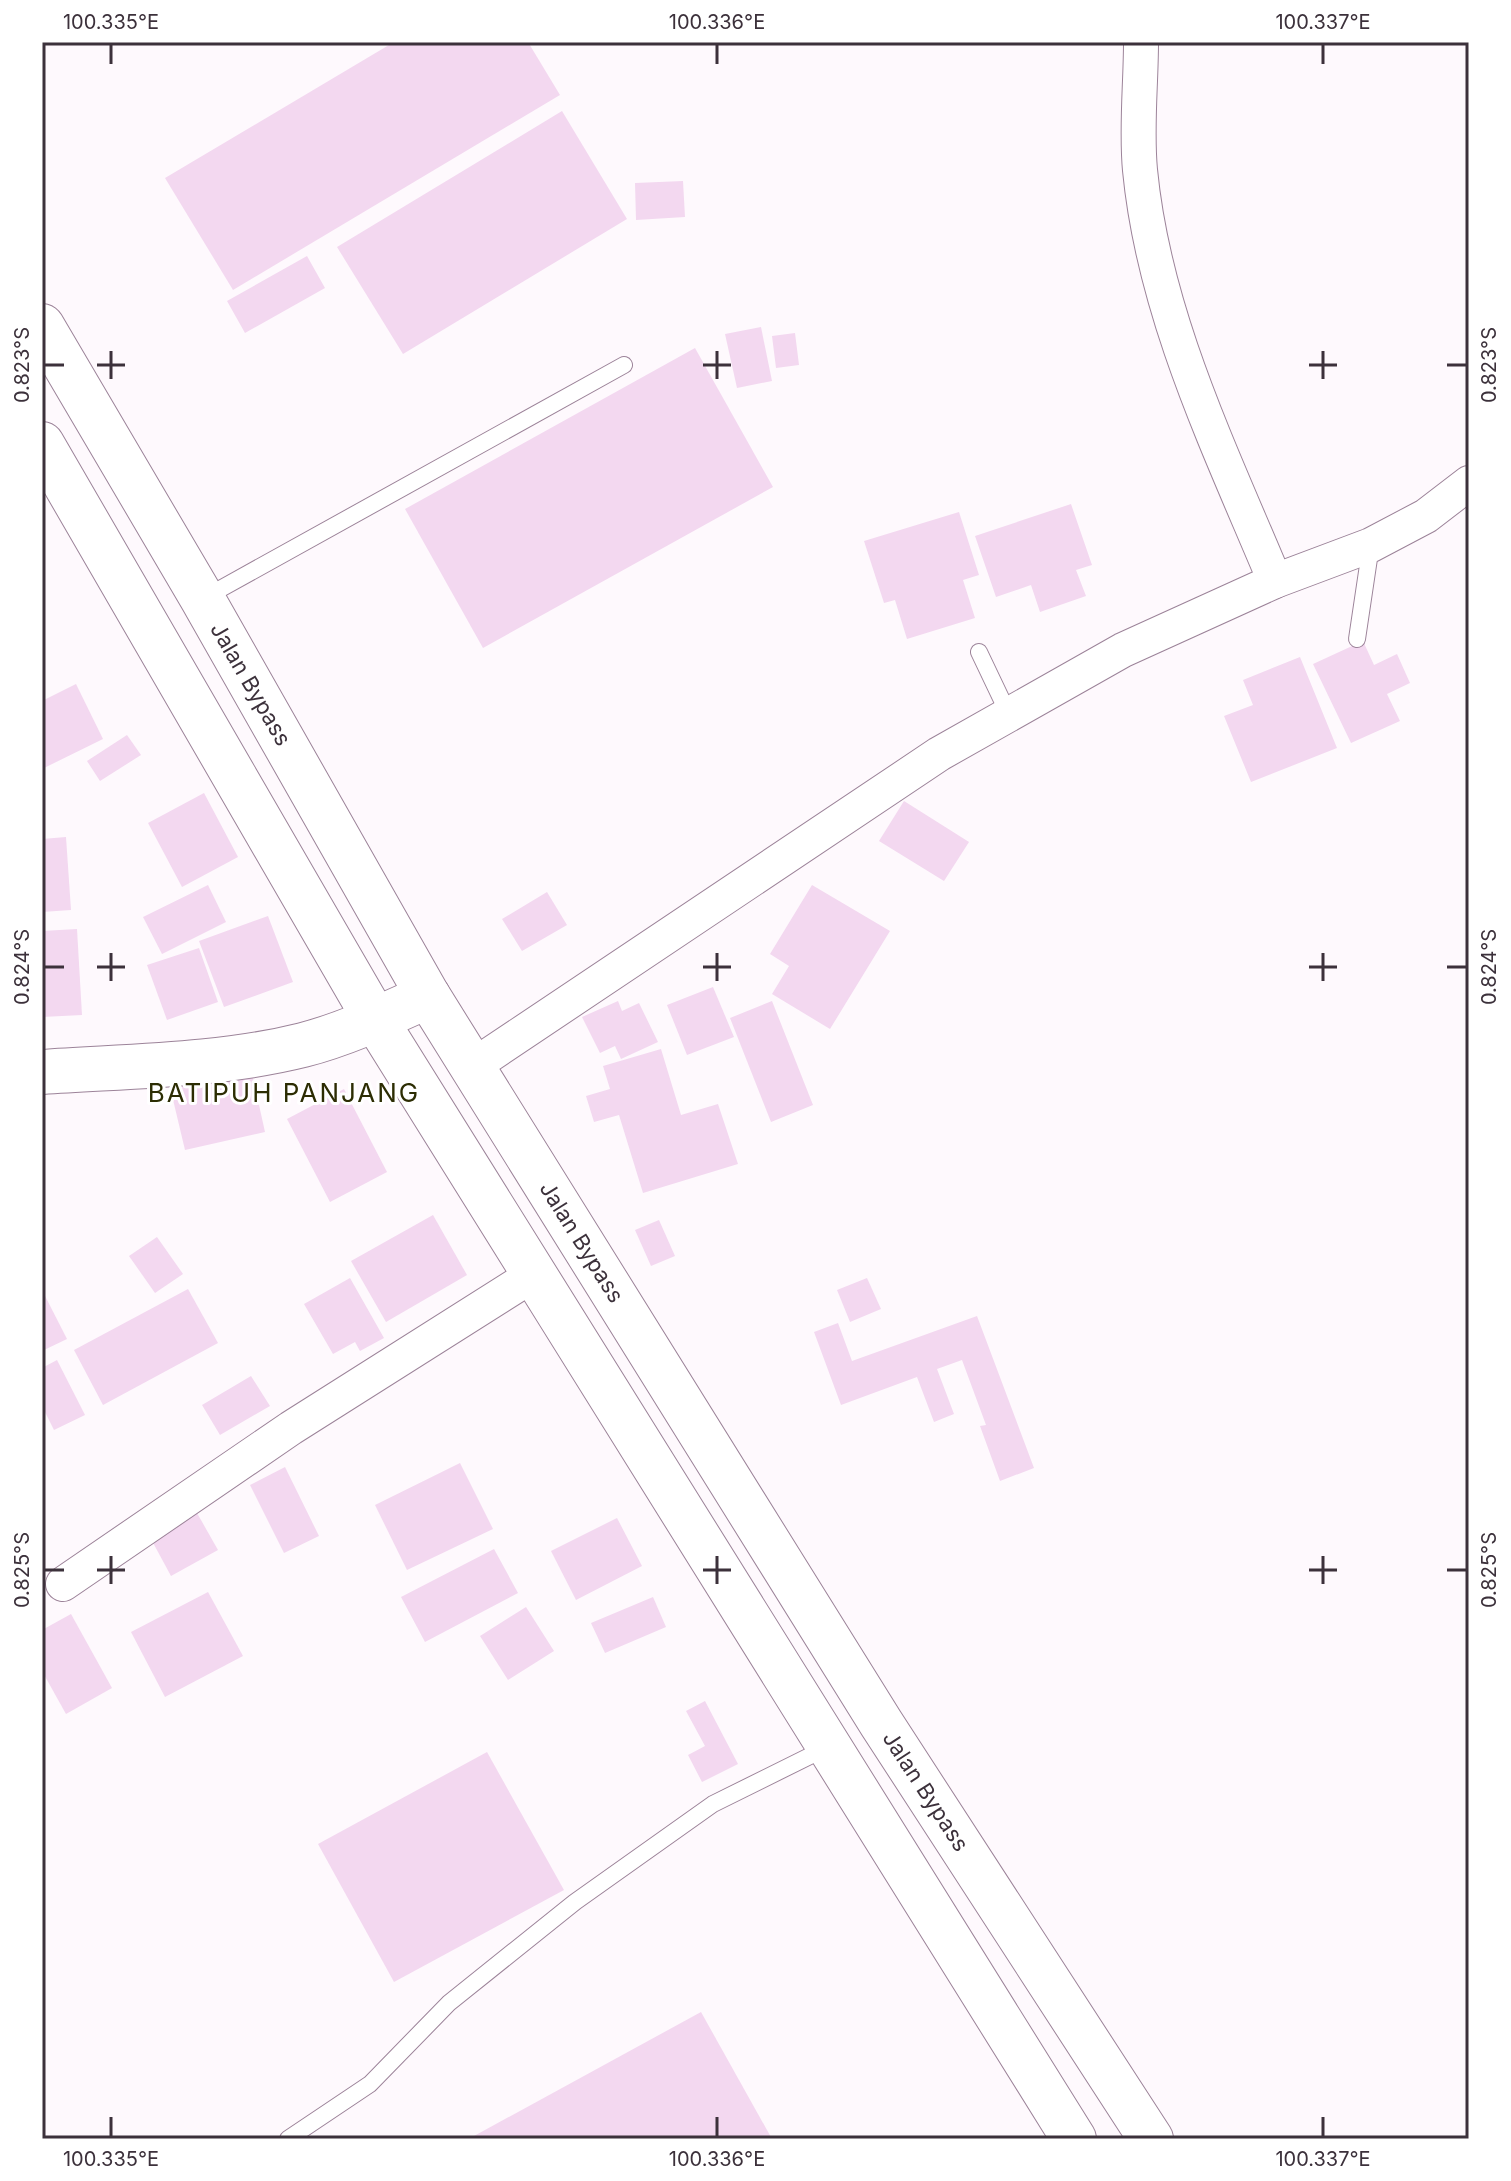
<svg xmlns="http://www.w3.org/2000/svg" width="1511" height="2181" viewBox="0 0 1511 2181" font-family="Inter,sans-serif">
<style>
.building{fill:#f3d8f0}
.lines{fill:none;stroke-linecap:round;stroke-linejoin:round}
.lane-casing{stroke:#9c8399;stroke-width:18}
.street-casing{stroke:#9c8399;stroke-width:36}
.secondary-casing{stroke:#9c8399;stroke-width:46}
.highway-casing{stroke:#9c8399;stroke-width:46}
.lane{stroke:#fff;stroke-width:16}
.street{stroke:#fff;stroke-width:34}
.secondary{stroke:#fff;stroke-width:44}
.highway{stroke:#fff;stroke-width:44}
.ticks{fill:none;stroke:#3c313b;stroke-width:3}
.labels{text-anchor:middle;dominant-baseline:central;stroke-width:6;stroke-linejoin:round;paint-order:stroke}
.street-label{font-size:22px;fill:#3c313b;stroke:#fff}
.quarter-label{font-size:26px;letter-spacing:2px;fill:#2c2d03;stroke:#fff}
.neatline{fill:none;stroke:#3c313b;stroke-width:3}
.ticks-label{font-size:20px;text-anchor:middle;fill:#3c313b}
</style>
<rect width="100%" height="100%" fill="#fef9fd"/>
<g class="building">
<path d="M394 42H528L560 95 233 290 165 178Z"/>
<path d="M562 111 627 219 403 354 337 247Z"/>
<path d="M683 181 685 217 636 220 635 183Z"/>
<path d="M307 256 325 288 245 333 227 301Z"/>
<path d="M761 327 772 381 737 388 725 334Z"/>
<path d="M795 333 799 365 776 368 772 336Z"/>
<path d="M695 348 773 487 483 648 405 509Z"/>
<path d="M1071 504 1092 565 1076 570 1086 596 1040 612 1031 585 996 597 975 536Z"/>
<path d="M959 512 979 575 963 580 975 618 907 639 895 600 884 603 864 541Z"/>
<path d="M1363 641 1374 665 1397 654 1410 683 1387 694 1400 721 1351 743 1313 664Z"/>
<path d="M1300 657 1337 748 1251 782 1224 716 1253 705 1243 680Z"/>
<path d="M76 684 103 739 42 769V701Z"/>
<path d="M127 735 141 755 100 781 87 761Z"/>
<path d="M204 793 238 857 182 887 148 823Z"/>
<path d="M904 801 969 842 944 881 879 841Z"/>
<path d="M66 837 71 910 42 912V839Z"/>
<path d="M208 885 226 922 162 954 143 917Z"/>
<path d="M812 885 890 931 830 1029 772 994 789 966 770 954Z"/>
<path d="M547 892 567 925 522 951 502 919Z"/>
<path d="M268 916 293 982 224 1007 199 941Z"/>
<path d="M77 929 82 1015 42 1017V931Z"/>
<path d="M199 948 218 1002 167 1020 147 965Z"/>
<path d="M713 987 734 1037 687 1055 667 1005Z"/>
<path d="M618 1001 622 1011 639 1003 658 1042 621 1059 615 1046 600 1053 582 1017Z"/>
<path d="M772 1001 813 1105 771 1122 730 1018Z"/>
<path d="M661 1049 681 1115 718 1104 738 1164 643 1193 619 1115 594 1122 586 1096 610 1089 603 1066Z"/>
<path d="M251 1069 265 1132 185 1150 170 1087Z"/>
<path d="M344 1089 387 1172 330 1202 287 1119Z"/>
<path d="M433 1215 467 1275 386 1322 351 1261Z"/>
<path d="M659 1220 675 1256 651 1266 635 1230Z"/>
<path d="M157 1237 183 1274 155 1293 129 1256Z"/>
<path d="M350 1278 384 1338 360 1351 355 1342 333 1354 304 1304Z"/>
<path d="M867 1278 881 1309 850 1322 837 1290Z"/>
<path d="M188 1289 218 1343 103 1405 74 1350Z"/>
<path d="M42 1290 67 1339 42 1351Z"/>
<path d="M977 1316 1034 1468 1000 1481 980 1426 986 1425 962 1360 937 1369 954 1414 934 1422 917 1377 841 1405 814 1332 838 1323 852 1361Z"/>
<path d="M57 1360 85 1415 54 1430 42 1406V1368Z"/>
<path d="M251 1376 270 1406 220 1435 202 1405Z"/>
<path d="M460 1463 493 1529 407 1570 375 1505Z"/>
<path d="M285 1467 319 1536 284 1553 250 1485Z"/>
<path d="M197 1513 218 1550 171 1576 151 1539Z"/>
<path d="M617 1518 642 1566 576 1600 551 1551Z"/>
<path d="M494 1549 518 1593 425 1642 401 1597Z"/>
<path d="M208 1592 243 1656 165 1697 131 1632Z"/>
<path d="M653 1597 666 1627 605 1653 591 1623Z"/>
<path d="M526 1607 554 1651 508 1680 480 1636Z"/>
<path d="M71 1614 112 1688 66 1714 42 1671V1630Z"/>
<path d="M705 1701 738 1764 702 1782 688 1755 705 1746 686 1711Z"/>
<path d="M487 1752 564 1890 394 1982 318 1844Z"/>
<path d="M701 2012 772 2139H476L474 2136Z"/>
</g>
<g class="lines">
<defs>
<g id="lane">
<path d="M204 598 624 365"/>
<path d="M1357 639 1371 545"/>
<path d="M979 652 1009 715"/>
<path d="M288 2139 370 2084 449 2003 575 1902 713 1804 828 1747"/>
</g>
<g id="street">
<path d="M1141 42C1141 84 1136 128 1140 170 1154 315 1220 449 1275 581"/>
<path d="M473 1066 939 754 1123 650 1275 581 1371 545 1426 516 1469 483"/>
<path d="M63 1584 291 1428 536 1273"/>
</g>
<path id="secondary" d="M42 1072C128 1066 219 1066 303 1045 346 1034 388 1014 428 996"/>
<g id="highway">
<path d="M42 326 202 598 428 996 881 1723 1151 2139"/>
<path d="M42 444 375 1019 1074 2139"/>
</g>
</defs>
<use href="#lane" class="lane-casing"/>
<use href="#street" class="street-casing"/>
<use href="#secondary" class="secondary-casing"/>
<use href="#highway" class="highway-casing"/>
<use href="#lane" class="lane"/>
<use href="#street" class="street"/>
<use href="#secondary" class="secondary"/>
<use href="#highway" class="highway"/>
</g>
<path class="ticks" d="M111 44V64M717 44V64M1323 44V64M111 351V379M717 351V379M1323 351V379M44 365H64M97 365H125M703 365H731M1309 365H1337M1447 365H1467M111 953V981M717 953V981M1323 953V981M44 967H64M97 967H125M703 967H731M1309 967H1337M1447 967H1467M111 1556V1584M717 1556V1584M1323 1556V1584M44 1570H64M97 1570H125M703 1570H731M1309 1570H1337M1447 1570H1467M111 2117V2137M717 2117V2137M1323 2117V2137"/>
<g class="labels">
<g class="street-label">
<text transform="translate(251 684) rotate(60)">Jalan Bypass</text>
<text transform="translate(582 1242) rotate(58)">Jalan Bypass</text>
<text transform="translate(926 1791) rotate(57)">Jalan Bypass</text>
</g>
<g class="quarter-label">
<text x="284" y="1092">BATIPUH PANJANG</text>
</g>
</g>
<rect width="1511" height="2181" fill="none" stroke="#ffffff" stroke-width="88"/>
<rect x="44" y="44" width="1423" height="2093" class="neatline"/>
<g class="ticks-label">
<text x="111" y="29">100.335°E</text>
<text x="717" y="29">100.336°E</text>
<text x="1323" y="29">100.337°E</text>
<text transform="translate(22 365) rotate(-90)" y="7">0.823°S</text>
<text transform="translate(1489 365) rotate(-90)" y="7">0.823°S</text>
<text transform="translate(22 967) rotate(-90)" y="7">0.824°S</text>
<text transform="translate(1489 967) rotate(-90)" y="7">0.824°S</text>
<text transform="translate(22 1570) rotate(-90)" y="7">0.825°S</text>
<text transform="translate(1489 1570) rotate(-90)" y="7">0.825°S</text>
<text x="111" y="2166">100.335°E</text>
<text x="717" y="2166">100.336°E</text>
<text x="1323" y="2166">100.337°E</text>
</g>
</svg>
